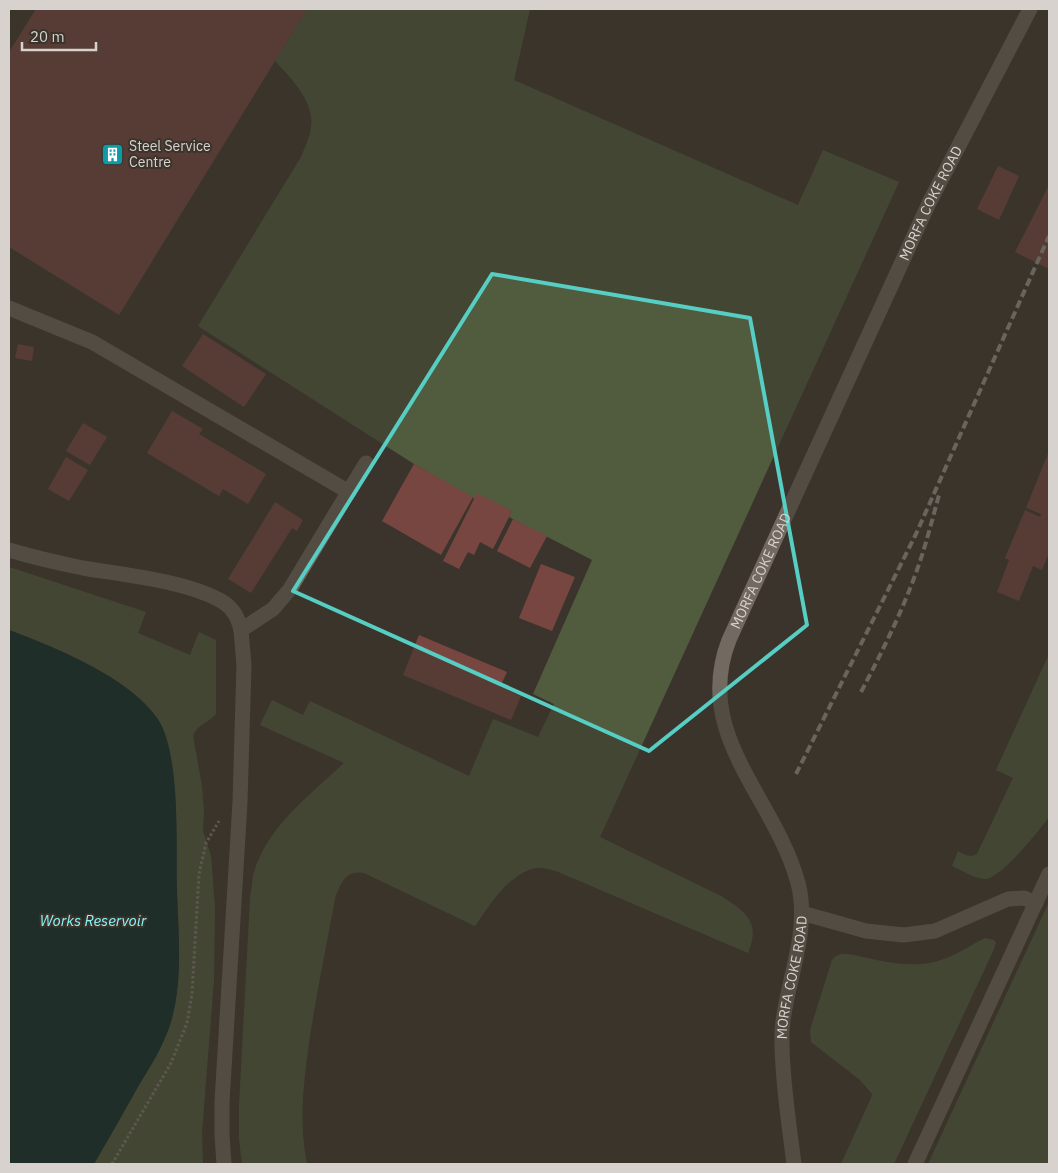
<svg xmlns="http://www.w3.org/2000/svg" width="1058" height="1173" viewBox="0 0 1058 1173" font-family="'IBM Plex Sans',sans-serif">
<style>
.green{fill:#515c3e}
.water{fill:#002627}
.building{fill:#784641}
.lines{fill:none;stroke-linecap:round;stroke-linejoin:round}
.path{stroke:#88827c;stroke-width:3;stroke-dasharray:2.5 2.5;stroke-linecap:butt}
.minor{stroke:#726961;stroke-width:15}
.rail{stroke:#a49e99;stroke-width:4;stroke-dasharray:8 4;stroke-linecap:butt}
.marked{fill:none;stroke:#56cec3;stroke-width:4;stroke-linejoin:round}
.labels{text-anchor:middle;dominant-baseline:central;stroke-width:4;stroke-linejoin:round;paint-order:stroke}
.poi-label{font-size:14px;fill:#d7d2ce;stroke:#3b342c;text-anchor:start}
.street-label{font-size:14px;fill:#d7d2ce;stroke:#3b342c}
.water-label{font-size:15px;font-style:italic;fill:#89f6f9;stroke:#3b342c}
</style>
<rect width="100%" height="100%" fill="#3b342c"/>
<g class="green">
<path d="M307 9H530L514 80 798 205 823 150 899 182 600 837 721 896C746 912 761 922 748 953L556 871C548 869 538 866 529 870 505 879 489 906 475 926L364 873C345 870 341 883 335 898 326 949 315 999 308 1050 303 1091 299 1123 307 1164H242L239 1139V1106L250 899C251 891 252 883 253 876 265 828 310 795 344 763L260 725 272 700 303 715 310 701 469 776 493 719 538 737 554 704 533 694 592 560 509 517 512 511 475 499 414 464 198 326 301 157C305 147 310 137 311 127 315 102 291 78 275 61Z"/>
<path d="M9 567 146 612 138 633 190 655 199 632 216 640V714C209 723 197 724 193 736L202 786 204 814 203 831 211 856 215 908 214 980 202 1132 203 1164H94C109 1138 124 1112 139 1085 151 1066 163 1046 170 1025 184 980 178 921 176 874 176 834 180 750 157 718 129 677 54 647 9 630Z"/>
<path d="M1049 654V817C1039 831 1000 879 985 879 975 879 961 870 952 866L958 851C965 855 970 858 977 854L1013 778 996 770Z"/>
<path d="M1049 902V1164H928Z"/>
<path d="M985 938 994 940 996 943 994 949 894 1164H841L871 1098 872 1094 860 1080 811 1042 810 1030 832 960C837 954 841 954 848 954 880 960 911 971 944 959 958 954 971 945 985 938Z"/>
</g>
<path class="water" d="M9 630C53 646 130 678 157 718 181 752 176 846 177 889 178 934 184 981 170 1025 163 1046 151 1066 139 1085 124 1112 109 1138 94 1164H9Z"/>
<g class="building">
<path d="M36 9H307L119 315 9 247V52Z"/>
<path d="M998 166 1019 176 999 220 977 209Z"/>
<path d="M1049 185V269L1015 252Z"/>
<path d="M203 334 266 374 244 407 182 366Z"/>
<path d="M18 344 34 347 32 361 15 358Z"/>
<path d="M172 411 203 429 199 434 266 474 248 504 223 489 219 496 147 453Z"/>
<path d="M83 423 107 437 90 465 66 451Z"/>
<path d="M1049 451V553L1042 570 1033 566 1019 601 997 592 1009 560 1005 558 1025 510 1040 517 1041 514 1026 508Z"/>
<path d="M66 457 88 470 69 501 48 489Z"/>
<path d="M414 464 473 497 441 555 382 521Z"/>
<path d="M477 493 512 511 493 549 480 542 474 555 468 552 459 569 443 561Z"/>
<path d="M275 502 303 520 297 531 292 528 251 593 228 579Z"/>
<path d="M513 519 547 536 530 568 497 551Z"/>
<path d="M541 564 575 577 552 631 519 618Z"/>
<path d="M419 635 507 672 500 687 521 696 511 720 403 675Z"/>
</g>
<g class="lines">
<path class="path" d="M112 1164 171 1063 187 1023 192 994 199 874 206 843 219 821"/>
<g class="minor">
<path d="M9 308 92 342 349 492"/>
<path d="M9 550C33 557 58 563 83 568 124 575 188 581 223 602 234 609 238 618 241 630"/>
<path d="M802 913 866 931 904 935 935 931 1008 899 1024 898 1036 903"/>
<path d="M224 1164 222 1135V1102L240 802 244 665 241 630 273 609 290 589 366 463"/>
<path id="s1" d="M794 1164C790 1132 785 1099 783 1066 782 1052 781 1035 783 1021 789 975 810 929 798 883 775 797 692 735 729 640L929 203 1030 9"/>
<path d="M915 1164 1049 874"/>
</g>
<g class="rail">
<path d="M861 692C882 652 902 612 917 570 926 545 932 520 939 495"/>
<path d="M796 774 916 534 1049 236"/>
</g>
</g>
<path d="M0 0H1058V1173H0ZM492 274 750 318 807 625 649 751 293 591Z" fill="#3b342c" fill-opacity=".55" fill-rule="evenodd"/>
<path class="marked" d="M492 274 750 318 807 625 649 751 293 591Z"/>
<defs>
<symbol id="building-square" viewBox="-11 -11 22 22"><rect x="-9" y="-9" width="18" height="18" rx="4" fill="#0f9aa8" stroke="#3b342c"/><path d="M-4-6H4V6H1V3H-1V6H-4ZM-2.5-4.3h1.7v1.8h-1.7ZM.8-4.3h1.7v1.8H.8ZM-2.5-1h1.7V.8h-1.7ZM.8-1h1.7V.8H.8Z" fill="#fff"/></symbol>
</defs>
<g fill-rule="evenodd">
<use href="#building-square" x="100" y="142" width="25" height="25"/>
</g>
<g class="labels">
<g class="poi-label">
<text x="129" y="146">Steel Service<tspan x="129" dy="16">Centre</tspan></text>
</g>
<g class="street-label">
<text stroke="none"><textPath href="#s1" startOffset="1026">MORFA COKE ROAD</textPath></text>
<text stroke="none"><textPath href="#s1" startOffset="621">MORFA COKE ROAD</textPath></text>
<text stroke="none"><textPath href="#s1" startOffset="188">MORFA COKE ROAD</textPath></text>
</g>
<g class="water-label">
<text x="93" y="920">Works Reservoir</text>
</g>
</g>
<rect width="1058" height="1173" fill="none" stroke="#d7d2ce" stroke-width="20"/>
<path d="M22 42v8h74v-8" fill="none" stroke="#d7d2ce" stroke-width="2.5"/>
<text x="30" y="42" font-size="15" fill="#d7d2ce" stroke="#3b342c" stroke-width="4" paint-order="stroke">20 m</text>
</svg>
